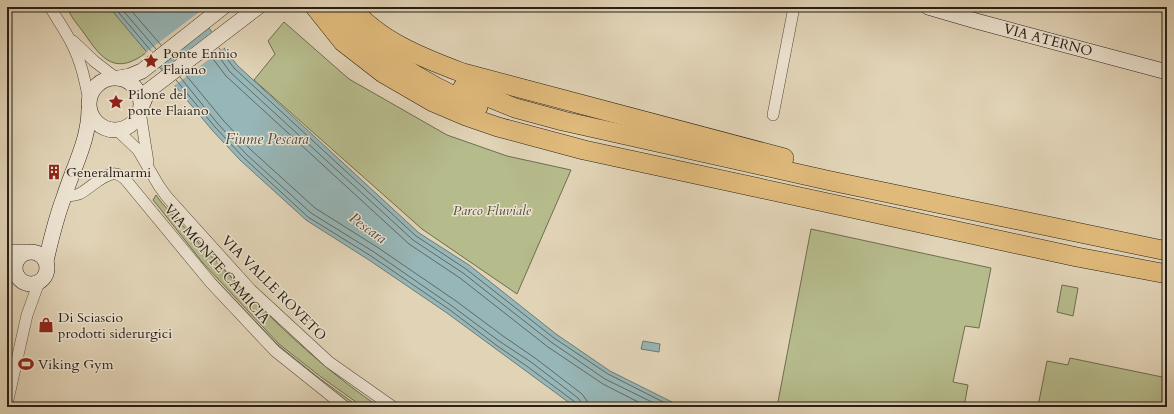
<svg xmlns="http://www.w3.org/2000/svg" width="1174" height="414" viewBox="0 0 1174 414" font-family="Cardo,serif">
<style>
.green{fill:#b6bb8c;stroke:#6e6d50}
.water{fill:#97b6b7;stroke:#6a7a76}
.pier{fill:#e1d3b6}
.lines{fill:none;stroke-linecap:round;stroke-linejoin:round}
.shore{stroke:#5f6a66;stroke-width:1}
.street-casing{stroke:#564c3d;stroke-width:12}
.secondary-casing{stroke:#271f15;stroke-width:16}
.highway-casing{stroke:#271f15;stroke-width:20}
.street{stroke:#ece2d0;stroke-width:11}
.secondary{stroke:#ece2d0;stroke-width:15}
.highway{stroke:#e0ba7b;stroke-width:19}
.labels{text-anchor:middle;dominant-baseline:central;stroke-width:3;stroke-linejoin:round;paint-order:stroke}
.street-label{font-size:14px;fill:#271f15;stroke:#ece2d0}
.poi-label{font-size:14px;fill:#271f15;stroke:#ece2d0;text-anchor:start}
.park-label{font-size:14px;font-style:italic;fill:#524e39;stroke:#ece2d0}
.water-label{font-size:15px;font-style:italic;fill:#494c46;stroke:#ece2d0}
</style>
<rect width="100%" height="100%" fill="#e1d3b6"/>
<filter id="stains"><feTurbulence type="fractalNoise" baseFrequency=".005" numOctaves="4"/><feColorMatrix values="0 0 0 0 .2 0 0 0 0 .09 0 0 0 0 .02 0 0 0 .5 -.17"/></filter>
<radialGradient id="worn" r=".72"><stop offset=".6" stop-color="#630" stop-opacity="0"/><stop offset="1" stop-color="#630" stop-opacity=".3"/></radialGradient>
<g class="green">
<path d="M67 7H109L147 52C116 76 102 60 84 33 78 25 70 16 67 7Z"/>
<path d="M284 22 349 79 447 135 507 156 571 170 517 294 422 229 254 80 275 54 268 41Z"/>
<path d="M156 195 161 202C229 276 296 350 379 407H363L321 377 279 344 203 263 158 206 153 200Z"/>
<path d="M811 229 991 268 979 328 965 326 953 382 968 385 964 407H777Z"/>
<path d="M199 262 278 345 319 378 359 407H351L325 388 280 349 220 286Z"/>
<path d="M1062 285 1078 288 1073 316 1057 312Z"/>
<path d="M1070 358 1167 378V407H1042L1038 406 1047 361 1068 365Z"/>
</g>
<g class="water">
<path d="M109 7H193L237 65 419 233 469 265 556 334 610 371 682 407H575L447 313 369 260 306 220 240 160 212 130Z"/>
<path d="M643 341 660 344 659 352 641 349Z"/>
</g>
<g class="pier">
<path d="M199 12 210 27 158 68 145 53Z"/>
<path d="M213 31 225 47 174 86 161 71Z"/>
</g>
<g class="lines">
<g class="shore">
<path d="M114 7 152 52"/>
<path d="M120 7 156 49"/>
<path d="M128 7 161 45"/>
<path d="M219 48 234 68 416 236 466 269 554 338 608 374 673 407"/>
<path d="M215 51 230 72 413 240 463 273 551 342 605 379 662 407"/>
<path d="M210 55 226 76 409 244 460 278 548 347 603 384 648 407"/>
<path d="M185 74 223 120 250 149 315 208 377 247 456 301 503 336 535 358 582 394 587 401 588 407"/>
<path d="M180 77 218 124 246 154 311 213 374 252 452 306 499 341 531 362 578 398 581 402 582 407"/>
<path d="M176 80 215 127 243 157 308 217 371 256 450 310 496 345 528 367 575 402 577 407"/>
</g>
<defs>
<g id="street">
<path d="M50 7C57 19 65 30 71 42 81 61 85 80 89 101"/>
<path d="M73 41 94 61 116 78"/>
<path d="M140 111 148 162"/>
<path d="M773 115 794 7"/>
<path d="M117 130 138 150 159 186 167 197 251 290 329 362 393 407"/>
<path d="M64 196C69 196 74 196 79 194 90 189 105 171 117 174 119 175 123 177 125 179L211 283 275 351 345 407"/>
<path d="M7 404 27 315 39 282"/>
</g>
<g id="secondary">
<path d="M928 7 976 21 1167 72"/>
<path d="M119 78 130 76 142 71 223 7"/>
<circle cx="115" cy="104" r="26"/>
<path d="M141 108 148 91 258 7"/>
<circle cx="31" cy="268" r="16"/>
<path d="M7 252H27"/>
<path d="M46 261C51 239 56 218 64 197 73 168 89 140 89 109"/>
</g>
<g id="highway">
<path d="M315 7 343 42 383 73 433 102 466 116 498 127 584 150 1077 257 1167 274"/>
<path d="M328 7C370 50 422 83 478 107"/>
<path d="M351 7C379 41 423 58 463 73L784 158"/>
<path d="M463 87 515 108 563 121 831 181 1167 251"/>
</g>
</defs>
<use href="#street" class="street-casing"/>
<use href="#secondary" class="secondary-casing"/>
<use href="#highway" class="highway-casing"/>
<use href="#street" class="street"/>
<use href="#secondary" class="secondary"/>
<use href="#highway" class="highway"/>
</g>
<defs>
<symbol id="sight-bare" viewBox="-9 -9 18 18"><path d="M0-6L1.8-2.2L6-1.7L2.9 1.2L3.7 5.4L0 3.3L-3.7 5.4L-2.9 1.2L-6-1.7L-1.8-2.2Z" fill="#8f2418" stroke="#ece2d0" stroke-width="2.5" paint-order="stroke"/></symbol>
<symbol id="building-bare" viewBox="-9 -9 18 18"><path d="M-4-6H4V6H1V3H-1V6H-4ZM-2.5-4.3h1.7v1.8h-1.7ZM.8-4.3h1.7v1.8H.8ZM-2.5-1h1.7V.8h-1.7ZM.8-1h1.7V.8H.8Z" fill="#8f2418" stroke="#ece2d0" stroke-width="2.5" paint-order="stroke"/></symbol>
<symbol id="shop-bare" viewBox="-9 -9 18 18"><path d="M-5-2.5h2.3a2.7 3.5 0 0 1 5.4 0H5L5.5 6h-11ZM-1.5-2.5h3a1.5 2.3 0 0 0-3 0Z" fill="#8f2418" stroke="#ece2d0" stroke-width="2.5" paint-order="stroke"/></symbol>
<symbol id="stadium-bare" viewBox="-9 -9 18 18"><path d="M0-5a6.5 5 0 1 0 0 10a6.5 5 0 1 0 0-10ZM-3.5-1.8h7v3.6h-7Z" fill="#8f2418" stroke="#ece2d0" stroke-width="2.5" paint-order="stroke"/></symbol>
</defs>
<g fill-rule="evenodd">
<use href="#sight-bare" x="140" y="50" width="22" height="22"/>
<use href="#sight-bare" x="105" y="91" width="22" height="22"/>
<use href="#building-bare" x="43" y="161" width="22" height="22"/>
<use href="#shop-bare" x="35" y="314" width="22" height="22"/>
<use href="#stadium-bare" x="15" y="353" width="22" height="22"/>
</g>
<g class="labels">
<g class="street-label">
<text transform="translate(1048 40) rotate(15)">VIA ATERNO</text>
<text transform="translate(217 264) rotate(49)">VIA MONTE CAMICIA</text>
<text transform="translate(274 288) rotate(45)">VIA VALLE ROVETO</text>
</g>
<g class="poi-label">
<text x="163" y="53">Ponte Ennio<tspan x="163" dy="16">Flaiano</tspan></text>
<text x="128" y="94">Pilone del<tspan x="128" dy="16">ponte Flaiano</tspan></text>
<text x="66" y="172">Generalmarmi</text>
<text x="58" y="317">Di Sciascio<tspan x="58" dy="16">prodotti siderurgici</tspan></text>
<text x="38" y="364">Viking Gym</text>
</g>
<g class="park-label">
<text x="492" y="210">Parco Fluviale</text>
</g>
<g class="water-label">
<text x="267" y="139">Fiume Pescara</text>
<text transform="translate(368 228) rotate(36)">Pescara</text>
</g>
</g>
<rect width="1174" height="414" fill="none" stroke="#e1d3b6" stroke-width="24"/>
<rect x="8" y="8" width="1158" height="398" fill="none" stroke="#271f15" stroke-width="2"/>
<rect x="12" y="12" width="1150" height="390" fill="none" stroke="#271f15"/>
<rect width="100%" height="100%" filter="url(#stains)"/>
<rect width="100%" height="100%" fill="url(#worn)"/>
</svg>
